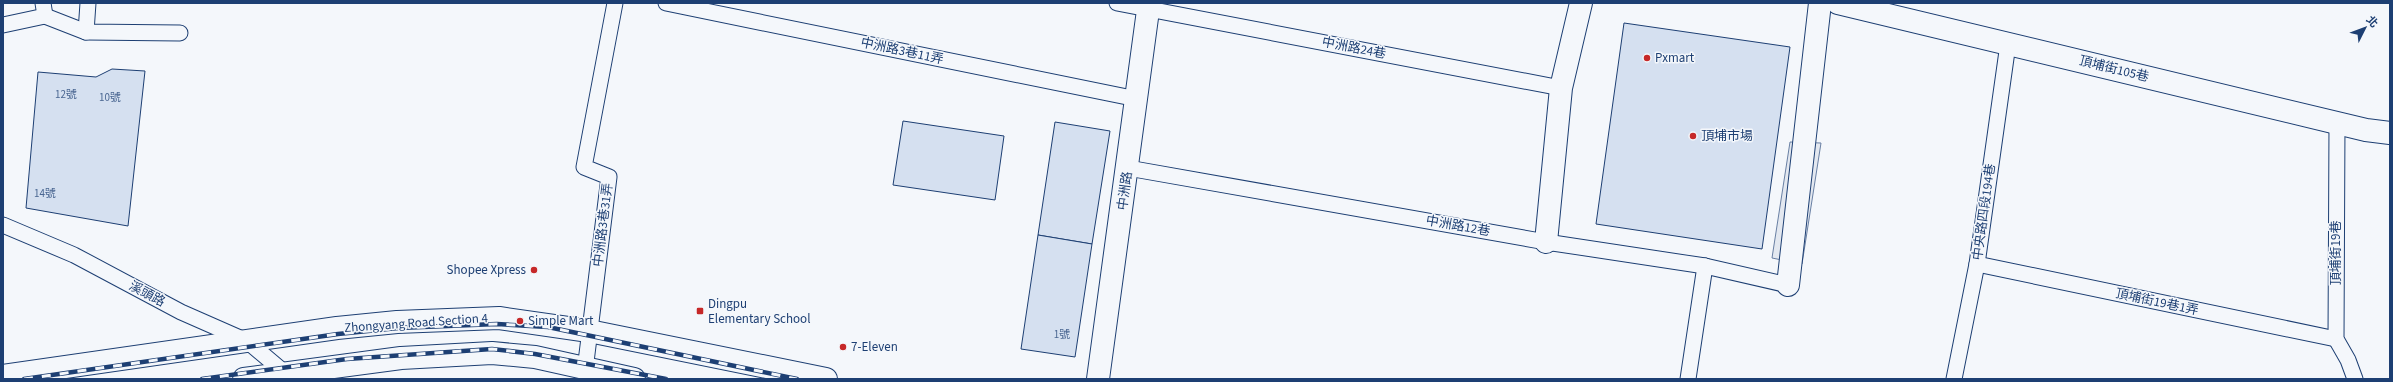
<svg xmlns="http://www.w3.org/2000/svg" width="2393" height="382" viewBox="0 0 2393 382" font-family="'Source Sans 3','Noto Sans TC',sans-serif">
<style>
.parking{fill:#e3e8f0;stroke:#687fa3}
.building{fill:#d5e0f0;stroke:#1d3f73}
.lines{fill:none;stroke-linecap:round;stroke-linejoin:round}
.lane-casing{stroke:#1d3f73;stroke-width:17}
.street-casing{stroke:#1d3f73;stroke-width:24}
.primary-casing{stroke:#1d3f73;stroke-width:24}
.lane{stroke:#f4f7fb;stroke-width:15}
.street{stroke:#f4f7fb;stroke-width:22}
.primary{stroke:#f4f7fb;stroke-width:22}
.rail-casing{stroke:#1d3f73;stroke-width:4.5}
.rail{stroke:#f4f7fb;stroke-width:3;stroke-dasharray:9;stroke-linecap:butt}
.poi-dot{fill:#c62828;stroke:#f4f7fb;stroke-width:1.5}
.labels{text-anchor:middle;dominant-baseline:central;stroke-width:3;stroke-linejoin:round;paint-order:stroke}
.number-label{font-size:11px;fill:#4b6792}
.street-label{font-size:13px;fill:#1d3f73;stroke:#f4f7fb}
.poi-label{font-size:13px;fill:#1d3f73;stroke:#f4f7fb;text-anchor:start}
</style>
<rect width="100%" height="100%" fill="#f4f7fb"/>
<path class="parking" d="M1790 142 1821 143 1802 264 1772 258Z"/>
<g class="building">
<path d="M1624 23 1790 47 1762 249 1596 224Z"/>
<path d="M112 69 145 71 128 226 26 208 38 72 96 77Z"/>
<path d="M903 121 1004 136 995 200 893 185Z"/>
<path d="M1055 122 1110 131 1092 244 1038 235Z"/>
<path d="M1038 235 1092 244 1075 357 1021 349Z"/>
</g>
<g class="lines">
<defs>
<g id="lane">
<path d="M666 3 1137 99"/>
<path d="M1117 3 1561 88"/>
<path d="M45 16 86 32 180 33"/>
<path d="M3 25 45 16 43 3"/>
<path d="M86 32 88 3"/>
<path d="M2337 123 2336 339 2348 360 2355 379"/>
<path d="M1128 168 1546 242 1705 266 1788 285"/>
<path d="M3 225 74 255 181 312 247 341 285 373"/>
<path d="M1977 264 2336 339"/>
<path d="M585 370 609 177 584 167 615 3"/>
<path d="M1688 379 1705 266"/>
<path d="M1954 379 1977 264 2008 44"/>
</g>
<g id="street">
<path d="M1838 3 2366 130 2390 133"/>
<path d="M1546 242 1561 88 1581 3"/>
<path d="M1788 285 1820 3"/>
<path d="M1098 379 1149 3"/>
</g>
<g id="primary">
<path d="M3 376 337 328 397 322 499 318 589 331 826 379"/>
<path d="M244 379 401 358 492 353 535 357 634 379"/>
</g>
</defs>
<use href="#lane" class="lane-casing"/>
<use href="#street" class="street-casing"/>
<use href="#primary" class="primary-casing"/>
<use href="#lane" class="lane"/>
<use href="#street" class="street"/>
<use href="#primary" class="primary"/>
<defs>
<g id="rail">
<path d="M24 379 338 334 398 328 497 324 548 327 797 379"/>
<path d="M202 379 347 359 492 349 535 354 666 379"/>
</g>
</defs>
<use href="#rail" class="rail-casing"/>
<use href="#rail" class="rail"/>
</g>
<g class="poi-dot">
<circle cx="1647" cy="58" r="4"/>
<circle cx="1693" cy="136" r="4"/>
<circle cx="534" cy="270" r="4"/>
<rect x="696" y="307" width="8" height="8" rx="2"/>
<circle cx="520" cy="321" r="4"/>
<circle cx="843" cy="347" r="4"/>
</g>
<g class="labels">
<g class="number-label">
<text x="66" y="94">12號</text>
<text x="110" y="97">10號</text>
<text x="45" y="193">14號</text>
<text x="1062" y="334">1號</text>
</g>
<g class="street-label">
<text transform="translate(1354 48) rotate(11)">中洲路24巷</text>
<text transform="translate(902 51) rotate(12)">中洲路3巷11弄</text>
<text transform="translate(2114 69) rotate(14)">頂埔街105巷</text>
<text transform="translate(1125 191) rotate(-82)">中洲路</text>
<text transform="translate(1984 212) rotate(-82)">中央路四段194巷</text>
<text transform="translate(603 225) rotate(-83)">中洲路3巷31弄</text>
<text transform="translate(1458 226) rotate(10)">中洲路12巷</text>
<text transform="translate(2336 253) rotate(-90)">頂埔街19巷</text>
<text transform="translate(147 294) rotate(28)">溪頭路</text>
<text transform="translate(2157 302) rotate(12)">頂埔街19巷1弄</text>
<text transform="translate(416 323) rotate(-4)">Zhongyang Road Section 4</text>
</g>
<g class="poi-label">
<text x="1655" y="58">Pxmart</text>
<text x="1701" y="136">頂埔市場</text>
<text x="526" y="270" text-anchor="end">Shopee Xpress</text>
<text x="708" y="304">Dingpu<tspan x="708" dy="15">Elementary School</tspan></text>
<text x="528" y="321">Simple Mart</text>
<text x="851" y="347">7-Eleven</text>
</g>
</g>
<rect width="2393" height="382" fill="none" stroke="#1d3f73" stroke-width="8"/>
<g transform="translate(2365 28) rotate(48)" stroke="#f4f7fb" stroke-width="3" paint-order="stroke">
<path d="M0-3L7 15L0 10L-7 15Z" fill="#1d3f73"/>
<text y="-6" font-size="11" font-weight="bold" text-anchor="middle" fill="#1d3f73">北</text>
</g>
</svg>
